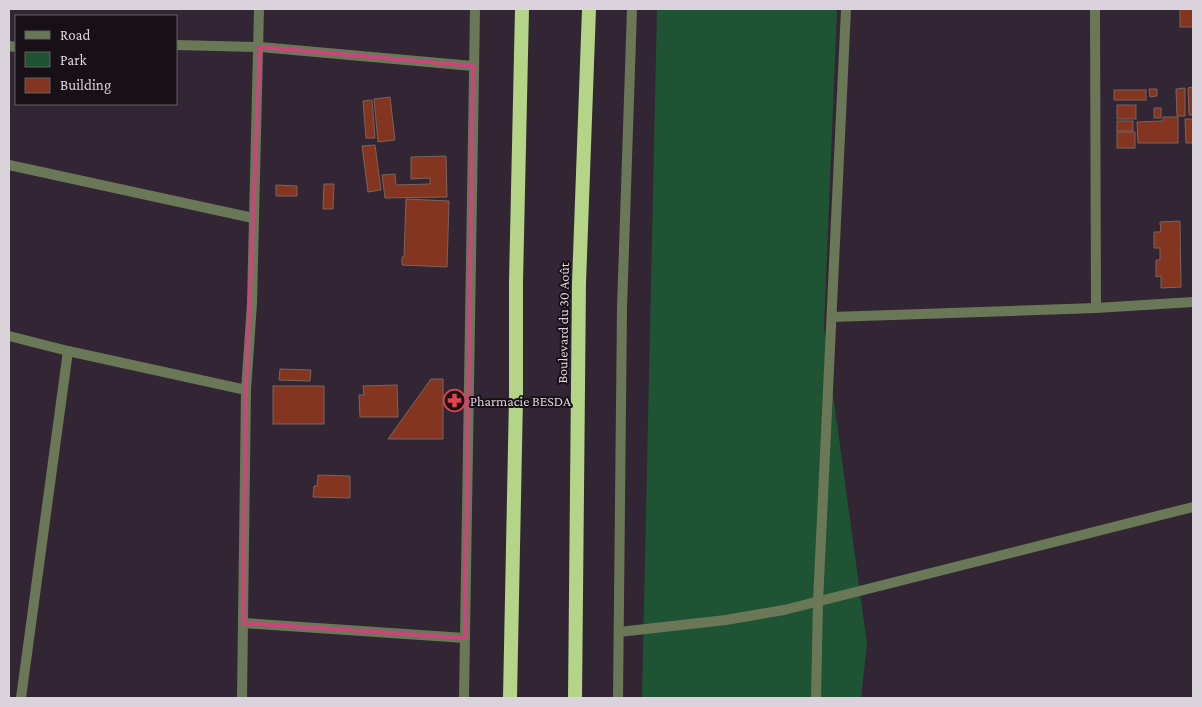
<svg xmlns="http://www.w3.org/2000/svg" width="1202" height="707" viewBox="0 0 1202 707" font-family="'Crimson Pro',serif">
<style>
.green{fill:#1e5433}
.building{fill:#84351f;stroke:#7a645d}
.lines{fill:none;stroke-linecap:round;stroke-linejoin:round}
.minor{stroke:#6a7857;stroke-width:10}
.trunk{stroke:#b4d488;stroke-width:14}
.marked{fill:none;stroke:#c8477b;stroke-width:4;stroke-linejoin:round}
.labels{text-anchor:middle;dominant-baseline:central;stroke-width:4;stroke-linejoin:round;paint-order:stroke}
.street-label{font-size:14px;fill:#dbd3dc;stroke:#171117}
.poi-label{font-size:14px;fill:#dbd3dc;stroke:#171117;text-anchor:start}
</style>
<rect width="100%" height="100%" fill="#332634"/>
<path class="green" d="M657 9H837L824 328 867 644 861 698H642Z"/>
<g class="building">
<rect x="1180" y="9" width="13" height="18"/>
<path d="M1193 87V115H1189L1188 88Z"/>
<path d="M1185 88V116H1177L1176 89Z"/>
<path d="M1149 89H1157V96L1150 97Z"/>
<rect x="1114" y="90" width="32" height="10"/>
<path d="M390 97 395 140 378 142 374 99Z"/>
<path d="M372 100 375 138H366L363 101Z"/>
<rect x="1117" y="105" width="19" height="14"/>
<rect x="1154" y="108" width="7" height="10"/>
<path d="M1163 117H1178V143H1138L1137 122 1163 121Z"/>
<path d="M1185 119H1193V143H1186Z"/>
<rect x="1117" y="121" width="16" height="10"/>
<rect x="1117" y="132" width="18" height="16"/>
<path d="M375 145 381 190 368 192 362 146Z"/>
<path d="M446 156 447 197 385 198 382 175 395 174 396 185 430 184V178L411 179V157Z"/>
<path d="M324 184H334L333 209H323Z"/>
<path d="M276 185 297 186V196H276Z"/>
<path d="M406 199 449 201 447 267 402 265V257H404Z"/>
<path d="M1180 221 1181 287 1161 288V276L1156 277V260H1160V248H1154V232H1161L1160 222Z"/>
<path d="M280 369 311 370 310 381 279 380Z"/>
<path d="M431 379H443V439H388Z"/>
<path d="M397 385 398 417H360L359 395H364L363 386Z"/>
<rect x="273" y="386" width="51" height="38"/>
<path d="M318 475 350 476V498L313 497 314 486H317Z"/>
</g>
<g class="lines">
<g class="minor">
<path d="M1095 9 1096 308"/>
<path d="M176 45 260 47 473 66"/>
<path d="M9 46 16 47"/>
<path d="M9 165 253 218"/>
<path d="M832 317 1096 308 1193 302"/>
<path d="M9 336 68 351 246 390"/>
<path d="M243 623 465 638"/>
<path d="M619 632 726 620 784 610 1193 507"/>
<path d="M21 698 68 351"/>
<path d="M242 698 246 390 252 303 259 9"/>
<path d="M464 698 475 9"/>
<path d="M618 698 622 308 632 9"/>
<path d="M816 698 818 602 846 9"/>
</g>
<g class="trunk">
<path d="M510 698 516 397V282L522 9"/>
<path d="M575 698 579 283 589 9"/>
</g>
</g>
<path class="marked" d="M260 47 473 66 465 638 243 623 246 390Z"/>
<defs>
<symbol id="pharmacy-ring" viewBox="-11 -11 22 22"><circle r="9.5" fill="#171117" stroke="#e0444e" stroke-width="1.5"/><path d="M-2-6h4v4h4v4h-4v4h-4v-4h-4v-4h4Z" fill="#e0444e"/></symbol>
</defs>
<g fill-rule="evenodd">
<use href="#pharmacy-ring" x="442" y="388" width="25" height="25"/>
</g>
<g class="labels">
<g class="street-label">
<text transform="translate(563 323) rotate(-89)">Boulevard du 30 Août</text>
</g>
<g class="poi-label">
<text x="470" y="401">Pharmacie BESDA</text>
</g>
</g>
<rect width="1202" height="707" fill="none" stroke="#dbd3dc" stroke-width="20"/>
<rect x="15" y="15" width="162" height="90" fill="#171117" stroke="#655f66"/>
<rect x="25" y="31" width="25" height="8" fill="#6a7857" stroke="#655f66"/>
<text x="60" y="40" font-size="15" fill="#dbd3dc">Road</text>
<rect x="25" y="52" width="25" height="15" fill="#1e5433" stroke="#655f66"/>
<text x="60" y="65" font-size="15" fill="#dbd3dc">Park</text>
<rect x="25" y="78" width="25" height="15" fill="#84351f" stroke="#655f66"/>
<text x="60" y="90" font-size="15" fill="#dbd3dc">Building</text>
</svg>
